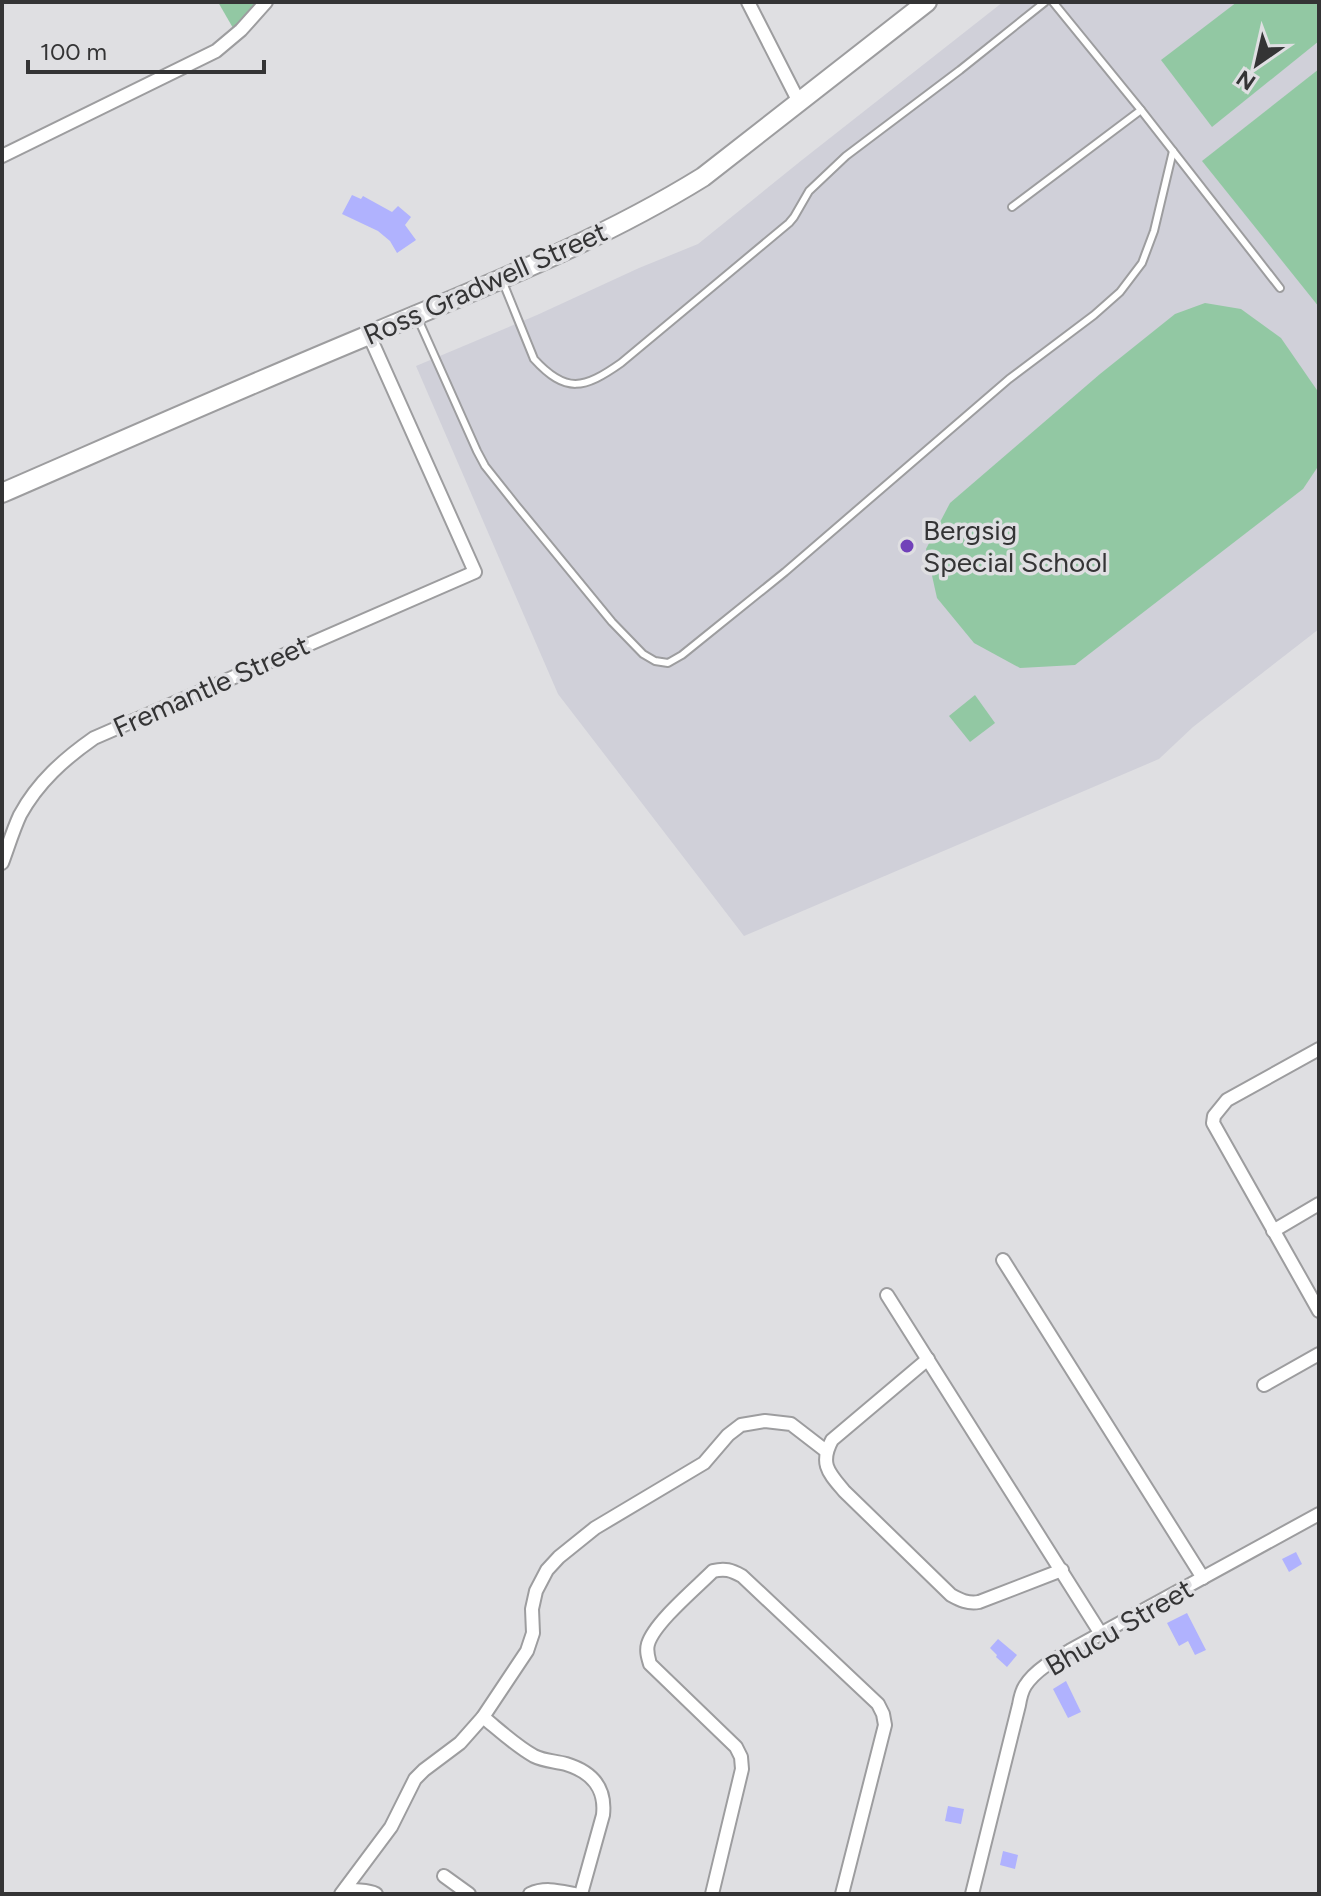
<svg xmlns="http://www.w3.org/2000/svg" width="1321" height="1896" viewBox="0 0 1321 1896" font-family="Figtree,sans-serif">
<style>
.built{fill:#d0d0d9}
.green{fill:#92c8a3}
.building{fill:#b0b2fe}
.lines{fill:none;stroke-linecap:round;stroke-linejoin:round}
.lane-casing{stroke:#9d9d9f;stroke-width:10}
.street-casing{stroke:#9d9d9f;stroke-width:16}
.secondary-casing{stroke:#9d9d9f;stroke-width:22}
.lane{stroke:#fff;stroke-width:6}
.street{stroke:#fff;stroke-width:12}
.secondary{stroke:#fff;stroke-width:18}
.poi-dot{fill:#7141b9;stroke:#dfdfe2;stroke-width:3}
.labels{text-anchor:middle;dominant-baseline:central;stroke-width:7;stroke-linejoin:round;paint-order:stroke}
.street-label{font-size:28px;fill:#343435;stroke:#dfdfe2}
.poi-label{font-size:28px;fill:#343435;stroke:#dfdfe2;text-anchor:start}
</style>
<rect width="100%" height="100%" fill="#dfdfe2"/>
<path class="built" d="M1003 2H1319V629L1193 727 1159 759 744 936 558 694 416 366 537 315 639 268 698 244 802 160Z"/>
<g class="green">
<path d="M218 2H258L233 28Z"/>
<path d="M1237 2H1319V41L1212 127 1161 60Z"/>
<path d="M1319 69V307L1202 161Z"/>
<path d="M1205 303 1241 309 1281 338 1319 393V465L1303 489 1075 665 1020 668 974 643 937 598 926 549 950 503 1100 374 1175 314Z"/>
<path d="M975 695 995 723 970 742 949 716Z"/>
</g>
<g class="building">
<path d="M352 195 361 199 363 196 392 212 398 206 411 217 405 225 416 240 397 253 390 241 378 231 342 214Z"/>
<path d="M1296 1552 1302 1564 1289 1572 1282 1559Z"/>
<path d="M1187 1613 1206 1650 1195 1655 1188 1641 1179 1646 1167 1623Z"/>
<path d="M998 1639 1017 1655 1007 1667 996 1657 997 1655 990 1648Z"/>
<path d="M1066 1681 1081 1712 1068 1718 1053 1689Z"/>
<path d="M948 1806 964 1809 961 1824 945 1821Z"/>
<path d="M1003 1851 1018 1855 1015 1869 1000 1865Z"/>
</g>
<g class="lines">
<defs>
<g id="lane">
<path d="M1053 2 1141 110 1280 288"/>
<path d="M1012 207 1141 110"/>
<path d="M502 280 534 359C566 394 584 389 621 363L789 223 794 217 809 191 846 156 960 70 1045 2"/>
<path d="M418 319 477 451 485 466 516 505 612 622 643 654 655 661 668 663 682 655 785 572 1009 379 1094 315 1120 292 1142 263 1154 231 1173 151"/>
</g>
<g id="street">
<path d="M748 2 799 102"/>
<path d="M2 156 216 51 241 30 266 2"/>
<path d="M2 863C8 847 13 830 20 815 38 782 64 759 94 738L475 572 369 335"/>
<path d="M1319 1049 1227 1100 1214 1116 1213 1123 1319 1311"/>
<path d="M1273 1231 1319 1204"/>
<path d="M1003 1260 1203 1578"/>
<path d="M887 1295 1101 1634"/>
<path d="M928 1359 832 1440C819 1464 829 1473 844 1491L951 1595C960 1600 968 1604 979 1602L1062 1570"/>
<path d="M1264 1385 1319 1354"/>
<path d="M483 1717C499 1730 516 1746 534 1756 544 1761 555 1761 566 1764 592 1772 606 1788 603 1815L581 1894"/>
<path d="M444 1876 469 1894"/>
<path d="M346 1888C356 1892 366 1889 376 1894"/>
<path d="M341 1894 391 1827 415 1779 424 1770 460 1743 483 1717 527 1651 533 1633 532 1609 536 1591 547 1570 559 1557 595 1528 704 1463 728 1435 741 1425 765 1421 791 1424 826 1451"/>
<path d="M530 1894C545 1887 559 1891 574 1894"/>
<path d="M712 1894 742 1769 741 1757 736 1747 650 1664C648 1657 646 1651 648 1644 654 1623 696 1588 713 1571 725 1568 731 1570 742 1576L878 1704 883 1714 885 1725 842 1894"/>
<path d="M972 1894 1019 1705C1020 1699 1022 1691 1025 1686 1035 1670 1055 1659 1071 1650L1319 1514"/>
</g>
<path id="secondary" d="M2 493C124 440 246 386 369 335 482 287 598 242 703 177L927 2"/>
</defs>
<use href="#lane" class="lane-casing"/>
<use href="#street" class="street-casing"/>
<use href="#secondary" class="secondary-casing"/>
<use href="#lane" class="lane"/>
<use href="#street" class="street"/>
<use href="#secondary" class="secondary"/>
</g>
<circle class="poi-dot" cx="907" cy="546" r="8"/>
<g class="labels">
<g class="street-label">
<text transform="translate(485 283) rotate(-24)">Ross Gradwell Street</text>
<text transform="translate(211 686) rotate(-24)">Fremantle Street</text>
<text transform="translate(1119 1627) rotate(-30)">Bhucu Street</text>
</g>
<g class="poi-label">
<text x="923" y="530">Bergsig<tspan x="923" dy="32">Special School</tspan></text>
</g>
</g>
<rect width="1321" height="1896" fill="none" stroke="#343435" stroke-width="8"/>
<g transform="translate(1257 64) rotate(214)" stroke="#dfdfe2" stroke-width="6" paint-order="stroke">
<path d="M0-6L14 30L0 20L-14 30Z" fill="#343435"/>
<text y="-12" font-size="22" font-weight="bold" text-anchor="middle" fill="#343435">N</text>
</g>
<path d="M28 60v12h236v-12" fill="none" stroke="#343435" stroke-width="4"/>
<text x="40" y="60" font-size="24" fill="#343435" stroke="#dfdfe2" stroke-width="6" paint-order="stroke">100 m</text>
</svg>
